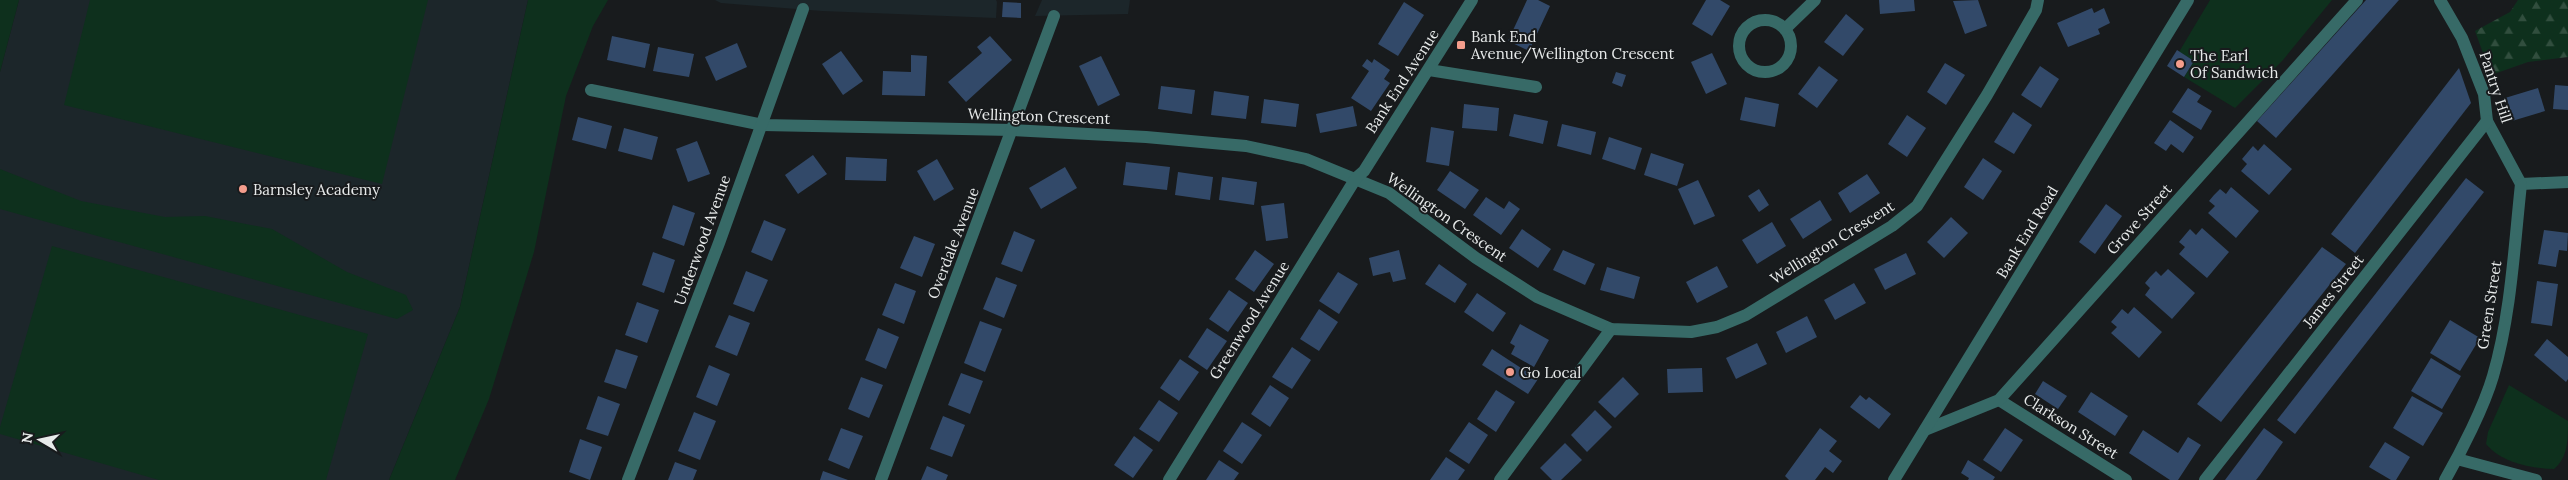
<svg xmlns="http://www.w3.org/2000/svg" width="2568" height="480" viewBox="0 0 2568 480" font-family="Lora,serif">
<style>
.built{fill:#1c262a}
.grass{fill:#0e301d}
.forest{fill:url(#forest-firs)}
.building{fill:#324969}
.lines{fill:none;stroke-linecap:round;stroke-linejoin:round}
.minor{stroke:#376a67;stroke-width:12}
.poi-dot{fill:#f49d8c;stroke:#181b1d;stroke-width:2}
.labels{text-anchor:middle;dominant-baseline:central;stroke-width:4;stroke-linejoin:round;paint-order:stroke}
.poi-label{font-size:15px;fill:#e7eaea;stroke:#181b1d;text-anchor:start}
.street-label{font-size:15px;fill:#e7eaea;stroke:#181b1d}
</style>
<defs>
<pattern id="forest-firs" width="22" height="20" patternUnits="userSpaceOnUse" patternTransform="scale(1.25)"><rect width="22" height="20" fill="#0e301d"/><path d="M5 1l3.5 6h-7zM16 11l3.5 6h-7z" fill="#314e3e"/></pattern>
</defs>
<rect width="100%" height="100%" fill="#181b1d"/>
<g class="built">
<path d="M19 0H528L460 307 389 480H0V72Z"/>
<path d="M715 0H996L997 2 996 18 822 11 721 3Z"/>
<path d="M1042 0H1130L1128 14 1035 16Z"/>
</g>
<g class="grass">
<path d="M0 0H19L0 72Z"/>
<path d="M90 0H428L382 184 64 105Z"/>
<path d="M528 0H608L593 26 566 96 534 252 489 399 455 480H389L460 307Z"/>
<path d="M2210 0H2332L2283 60 2235 108 2184 77 2194 61 2179 52Z"/>
<path d="M0 169 81 201 165 217 205 216 272 229 347 272 406 295 413 310 397 319 0 209Z"/>
<path d="M52 246 368 334 326 480H159L0 434V427Z"/>
<path d="M2509 385 2568 421C2568 440 2568 457 2554 469 2530 468 2502 463 2486 444L2488 432Z"/>
</g>
<path class="forest" d="M2518 0H2568V57L2528 62 2491 75 2475 31 2510 12Z"/>
<g class="building">
<path d="M1527 0H1538L1550 6 1529 51 1508 41Z"/>
<path d="M1706 0H1720L1730 6 1712 36 1692 24Z"/>
<path d="M1879 0H1914L1915 11 1880 14Z"/>
<path d="M1978 0 1987 26 1965 34 1953 1Z"/>
<path d="M2366 0H2399L2276 138 2257 121Z"/>
<path d="M1003 2 1021 3V18L1002 17Z"/>
<path d="M1404 2 1424 15 1398 56 1378 44Z"/>
<path d="M2092 8 2094 13 2104 8 2110 23 2098 29 2100 34 2068 47 2057 23Z"/>
<path d="M1846 14 1864 29 1843 56 1824 42Z"/>
<path d="M612 36 650 44 645 68 607 60Z"/>
<path d="M990 36 1012 60 966 102 948 82 982 53 977 47Z"/>
<path d="M737 43 747 67 716 81 705 57Z"/>
<path d="M658 47 694 54 689 77 653 71Z"/>
<path d="M2177 50 2194 61 2184 77 2167 66Z"/>
<path d="M841 51 863 81 843 95 822 64Z"/>
<path d="M1712 53 1727 84 1706 94 1691 62Z"/>
<path d="M911 55 927 56 925 96 882 95 883 71 911 72Z"/>
<path d="M1101 56 1120 95 1098 106 1079 66Z"/>
<path d="M1367 59 1372 63 1374 59 1390 70 1384 79 1390 83 1371 111 1351 98 1369 71 1362 66Z"/>
<path d="M1945 63 1965 75 1946 105 1927 92Z"/>
<path d="M1819 66 1838 80 1817 108 1798 94Z"/>
<path d="M2040 66 2059 79 2041 108 2021 95Z"/>
<path d="M2459 68 2471 103 2355 253 2331 234Z"/>
<path d="M1616 72 1626 75 1622 87 1612 83Z"/>
<path d="M2555 85 2568 86V110L2553 109Z"/>
<path d="M1161 86 1195 90 1192 114 1158 109Z"/>
<path d="M2188 88 2201 96 2197 102 2212 111 2201 130 2172 112Z"/>
<path d="M2538 88 2545 111 2512 121 2505 98Z"/>
<path d="M1214 91 1249 96 1246 119 1211 115Z"/>
<path d="M1745 97 1779 104 1775 127 1740 120Z"/>
<path d="M1264 99 1299 104 1296 127 1261 123Z"/>
<path d="M1464 104 1499 108 1497 131 1462 128Z"/>
<path d="M1353 106 1357 126 1320 133 1316 114Z"/>
<path d="M2013 112 2032 125 2014 154 1994 142Z"/>
<path d="M1514 114 1548 121 1543 144 1509 136Z"/>
<path d="M1907 115 1926 128 1907 157 1888 144Z"/>
<path d="M578 117 612 126 606 149 572 140Z"/>
<path d="M2170 120 2194 137 2183 153 2171 144 2166 151 2154 143Z"/>
<path d="M1562 124 1596 132 1591 155 1557 146Z"/>
<path d="M1431 127 1454 131 1449 166 1426 162Z"/>
<path d="M624 128 658 137 652 160 618 151Z"/>
<path d="M1609 137 1642 148 1635 170 1602 159Z"/>
<path d="M697 141 710 174 688 182 676 149Z"/>
<path d="M2264 144 2292 169 2269 195 2241 171 2247 164 2242 159 2253 146 2258 151Z"/>
<path d="M1651 153 1684 164 1677 186 1644 175Z"/>
<path d="M813 155 827 174 798 194 785 175Z"/>
<path d="M846 157 887 159 886 181 845 180Z"/>
<path d="M1983 158 2002 171 1983 200 1964 187Z"/>
<path d="M937 159 954 189 934 201 917 171Z"/>
<path d="M1126 162 1170 167 1167 190 1123 185Z"/>
<path d="M1065 167 1077 188 1041 209 1029 188Z"/>
<path d="M1450 171 1479 190 1465 209 1437 190Z"/>
<path d="M1178 172 1213 177 1210 200 1175 195Z"/>
<path d="M1867 174 1880 193 1850 213 1838 193Z"/>
<path d="M1222 177 1257 182 1254 205 1219 200Z"/>
<path d="M2466 178 2484 192 2295 434 2277 420Z"/>
<path d="M1698 180 1715 216 1694 225 1678 189Z"/>
<path d="M2231 187 2259 211 2236 238 2208 213 2215 206 2209 201 2214 195 2220 189 2226 194Z"/>
<path d="M1759 189 1769 205 1759 212 1748 196Z"/>
<path d="M1486 197 1504 209 1509 201 1520 209 1501 235 1473 215Z"/>
<path d="M1820 200 1832 220 1803 239 1790 219Z"/>
<path d="M1284 203 1288 238 1266 241 1261 206Z"/>
<path d="M2106 204 2122 216 2095 254 2079 242Z"/>
<path d="M673 205 695 213 684 246 662 238Z"/>
<path d="M1951 217 1968 233 1944 258 1927 242Z"/>
<path d="M764 220 786 229 772 261 751 252Z"/>
<path d="M1772 222 1786 246 1757 264 1742 240Z"/>
<path d="M2202 228 2229 252 2207 278 2179 254 2185 247 2179 242 2190 229 2196 235Z"/>
<path d="M1522 229 1551 249 1538 268 1509 248Z"/>
<path d="M2544 230 2568 233 2567 251 2559 250 2556 267 2538 264Z"/>
<path d="M1014 231 1035 240 1022 272 1001 264Z"/>
<path d="M914 236 935 244 922 277 900 268Z"/>
<path d="M2322 247 2346 264 2221 422 2197 404Z"/>
<path d="M1255 250 1274 264 1254 292 1235 279Z"/>
<path d="M1399 250 1406 279 1393 282 1390 272 1373 276 1369 258Z"/>
<path d="M1563 250 1595 264 1585 285 1553 270Z"/>
<path d="M653 252 675 260 664 293 642 285Z"/>
<path d="M1906 253 1916 274 1885 290 1874 269Z"/>
<path d="M1439 264 1467 284 1455 303 1425 284Z"/>
<path d="M1717 266 1728 287 1697 303 1686 282Z"/>
<path d="M1607 267 1640 277 1634 299 1600 290Z"/>
<path d="M2168 269 2195 293 2172 319 2145 295 2150 288 2145 283 2150 277 2156 271 2161 276Z"/>
<path d="M746 271 768 280 754 312 733 304Z"/>
<path d="M1338 272 1358 284 1339 314 1319 301Z"/>
<path d="M996 277 1017 285 1004 318 983 309Z"/>
<path d="M2537 281 2558 284 2552 326 2531 323Z"/>
<path d="M895 283 916 291 904 324 882 315Z"/>
<path d="M1854 283 1866 303 1835 320 1824 300Z"/>
<path d="M1229 290 1248 303 1228 332 1209 319Z"/>
<path d="M1477 293 1506 313 1493 332 1464 312Z"/>
<path d="M637 302 659 310 647 343 625 335Z"/>
<path d="M2134 307 2162 332 2139 358 2111 333 2117 327 2111 322 2117 315 2122 309 2128 314Z"/>
<path d="M1319 309 1338 322 1319 351 1300 339Z"/>
<path d="M729 315 750 323 737 356 715 347Z"/>
<path d="M1807 316 1817 337 1786 353 1776 332Z"/>
<path d="M2450 320 2480 338 2460 371 2430 353Z"/>
<path d="M980 321 1002 329 985 372 964 363Z"/>
<path d="M1520 324 1549 340 1534 367 1511 354 1515 346 1510 343Z"/>
<path d="M878 328 899 337 886 369 865 360Z"/>
<path d="M1207 328 1227 341 1207 370 1188 357Z"/>
<path d="M2547 339 2568 357V379L2566 382 2534 355Z"/>
<path d="M1757 343 1767 364 1736 379 1726 358Z"/>
<path d="M1292 347 1311 360 1292 389 1272 377Z"/>
<path d="M616 349 638 356 626 389 604 382Z"/>
<path d="M1492 349 1538 379 1528 394 1482 365Z"/>
<path d="M2431 358 2461 376 2442 409 2411 391Z"/>
<path d="M1180 359 1199 372 1179 401 1160 388Z"/>
<path d="M709 365 730 374 717 406 696 397Z"/>
<path d="M1702 368 1703 392 1668 393 1667 369Z"/>
<path d="M961 373 983 381 970 414 948 405Z"/>
<path d="M861 377 883 385 869 418 848 409Z"/>
<path d="M1623 377 1639 394 1615 418 1598 402Z"/>
<path d="M2043 381 2067 396 2058 409 2035 394Z"/>
<path d="M1270 385 1289 398 1270 427 1251 414Z"/>
<path d="M1496 390 1515 402 1496 432 1477 419Z"/>
<path d="M2091 392 2128 416 2115 436 2078 412Z"/>
<path d="M1860 395 1866 400 1869 397 1891 414 1879 429 1850 407Z"/>
<path d="M598 396 620 404 608 436 586 429Z"/>
<path d="M2412 396 2443 413 2423 446 2393 428Z"/>
<path d="M1159 400 1178 413 1159 442 1139 429Z"/>
<path d="M1595 410 1612 427 1587 452 1571 435Z"/>
<path d="M694 412 716 421 700 460 678 451Z"/>
<path d="M943 416 965 425 952 457 930 449Z"/>
<path d="M1242 422 1262 435 1242 464 1223 451Z"/>
<path d="M1469 422 1488 435 1469 464 1449 451Z"/>
<path d="M841 428 863 436 849 469 828 460Z"/>
<path d="M1820 428 1837 441 1829 451 1842 461 1833 473 1825 467 1815 480H1789L1785 476Z"/>
<path d="M2005 428 2023 440 2001 472 1983 460Z"/>
<path d="M2264 428 2283 442 2260 475 2256 480H2225Z"/>
<path d="M2143 430 2178 453 2188 437 2201 445 2178 480H2170L2129 453Z"/>
<path d="M1134 436 1153 450 1133 478 1114 465Z"/>
<path d="M580 439 602 447 590 480 569 472Z"/>
<path d="M2385 442 2410 457 2396 480H2391L2369 467Z"/>
<path d="M1565 443 1582 460 1561 480H1552L1540 468Z"/>
<path d="M1446 457 1465 470 1458 480H1430Z"/>
<path d="M1219 460 1239 473 1234 480H1206Z"/>
<path d="M1968 460 1995 477 1993 480H1968L1969 478 1961 473Z"/>
<path d="M675 462 697 470 693 480H668Z"/>
<path d="M927 466 948 475 946 480H921Z"/>
<path d="M823 471 848 480H820Z"/>
</g>
<g class="lines">
<g class="minor">
<path d="M2440 0 2462 38 2484 94 2487 121 2521 184"/>
<circle cx="1765" cy="46" r="26"/>
<path d="M1785 29 1815 0"/>
<path d="M1429 70 1536 87"/>
<path d="M591 90 763 125 1012 130 1146 137 1246 146 1306 159 1389 193 1476 258 1537 297 1611 329 1691 332 1717 327 1746 315 1892 226 1917 206 1987 95 2036 10 2038 0"/>
<path d="M2521 184 2568 182"/>
<path d="M1999 400 2126 480"/>
<path d="M1925 430 1999 400 2357 0"/>
<path d="M2457 459 2536 480"/>
<path d="M628 480 719 243 803 9"/>
<path d="M881 480 1054 16"/>
<path d="M1169 480 1356 178 1364 171 1472 0"/>
<path d="M1500 480 1611 329"/>
<path d="M1894 480 2188 0"/>
<path d="M2205 480 2487 121"/>
<path d="M2445 480C2461 452 2484 407 2493 376 2511 314 2514 249 2521 184"/>
</g>
</g>
<g class="poi-dot">
<rect x="1456" y="40" width="10" height="10" rx="2.5"/>
<circle cx="2180" cy="64" r="5"/>
<circle cx="243" cy="189" r="5"/>
<circle cx="1510" cy="372" r="5"/>
</g>
<g class="labels">
<g class="poi-label">
<text x="1471" y="36">Bank End<tspan x="1471" dy="17">Avenue/Wellington Crescent</tspan></text>
<text x="2190" y="55">The Earl<tspan x="2190" dy="17">Of Sandwich</tspan></text>
<text x="253" y="189">Barnsley Academy</text>
<text x="1520" y="372">Go Local</text>
</g>
<g class="street-label">
<text transform="translate(1402 81) rotate(-57)">Bank End Avenue</text>
<text transform="translate(2496 87) rotate(72)">Pantry Hill</text>
<text transform="translate(1039 116) rotate(2)">Wellington Crescent</text>
<text transform="translate(1447 217) rotate(35)">Wellington Crescent</text>
<text transform="translate(2139 219) rotate(-48)">Grove Street</text>
<text transform="translate(2027 232) rotate(-59)">Bank End Road</text>
<text transform="translate(702 240) rotate(-70)">Underwood Avenue</text>
<text transform="translate(1832 242) rotate(-32)">Wellington Crescent</text>
<text transform="translate(953 243) rotate(-69)">Overdale Avenue</text>
<text transform="translate(2333 291) rotate(-52)">James Street</text>
<text transform="translate(2489 305) rotate(-81)">Green Street</text>
<text transform="translate(1249 320) rotate(-58)">Greenwood Avenue</text>
<text transform="translate(2071 426) rotate(32)">Clarkson Street</text>
</g>
</g>
<g transform="translate(40 440) rotate(279)" stroke="#181b1d" stroke-width="4" paint-order="stroke">
<path d="M0-4L9 19L0 12L-9 19Z" fill="#e7eaea"/>
<text y="-8" font-size="14" font-weight="bold" text-anchor="middle" fill="#e7eaea">N</text>
</g>
</svg>
